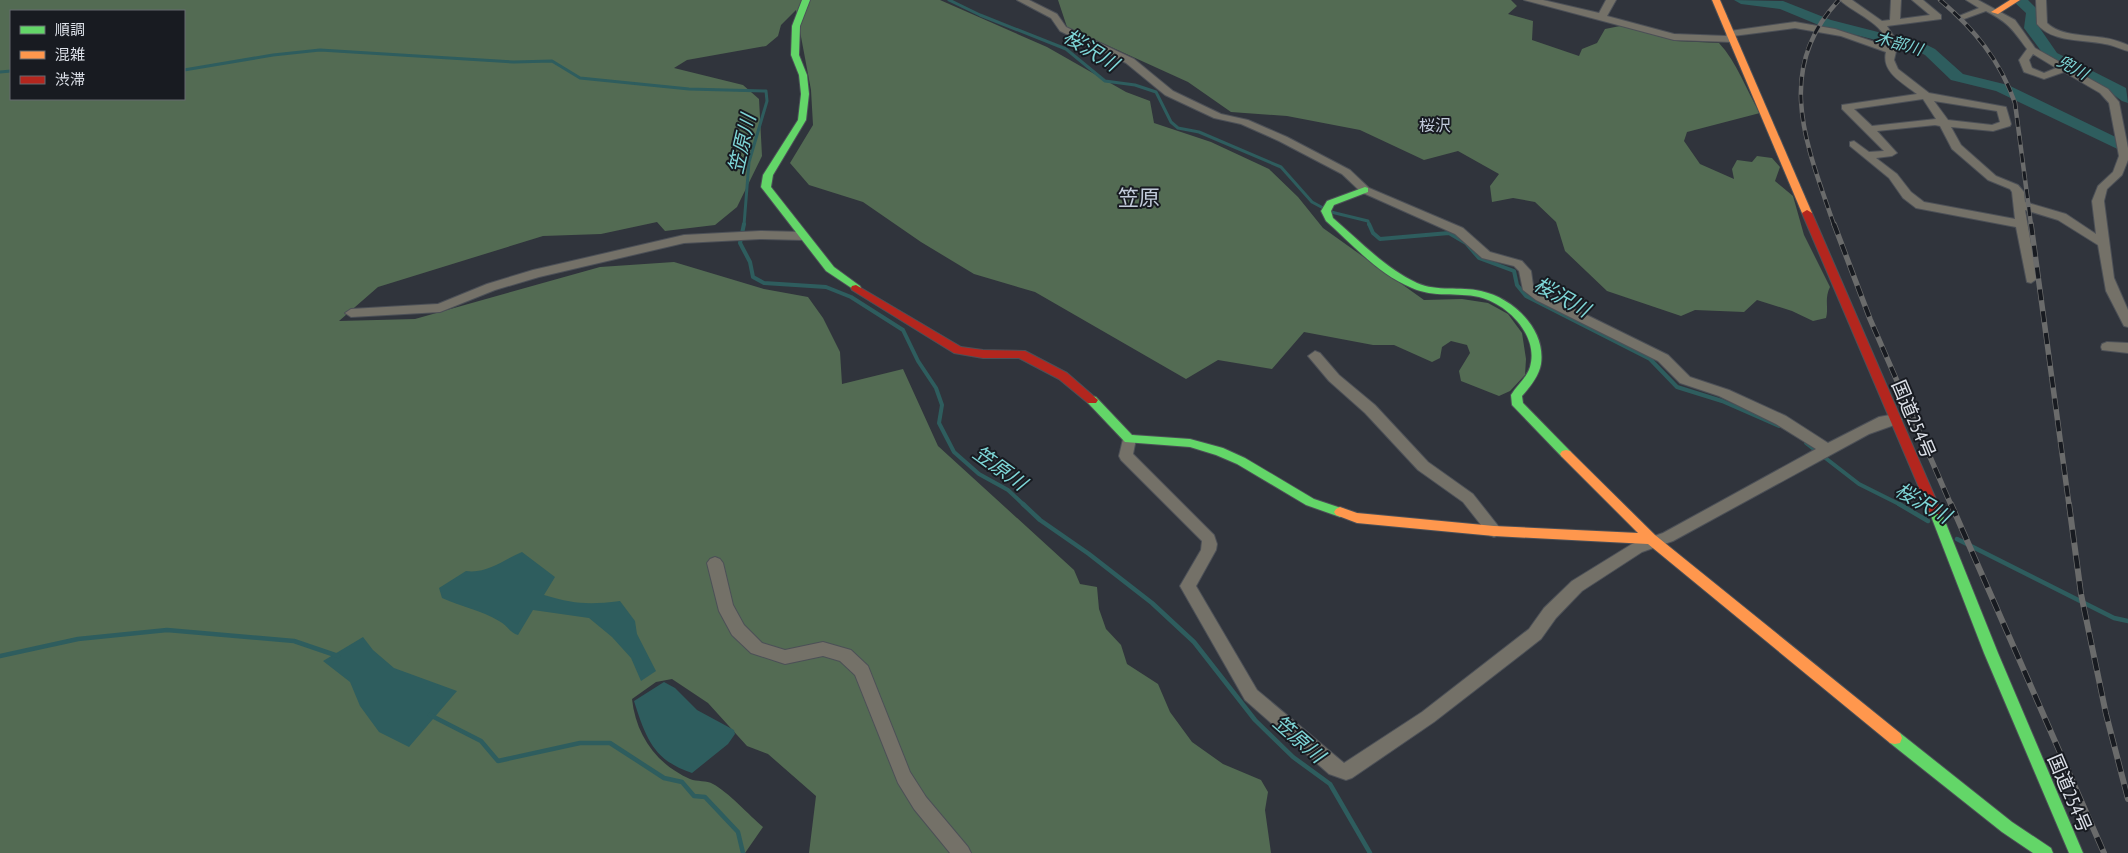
<svg xmlns="http://www.w3.org/2000/svg" width="2128" height="853" viewBox="0 0 2128 853" font-family="'PT Sans Narrow','Noto Sans JP',sans-serif">
<style>
.forest{fill:#536b53;fill-rule:evenodd}
.water{fill:#2e5d5e}
.lines{fill:none;stroke-linecap:round;stroke-linejoin:round}
.stream-far2{stroke:#2e5d5e;stroke-width:3}
.stream-far1{stroke:#2e5d5e;stroke-width:4}
.stream{stroke:#2e5d5e;stroke-width:4.5}
.river{fill:#2e5d5e;fill-rule:evenodd}
.street-casing{stroke:#4c5057;stroke-width:2}
.fast-casing{stroke:#4c5057;stroke-width:2}
.slow-casing{stroke:#4c5057;stroke-width:2}
.jam-casing{stroke:#4c5057;stroke-width:2}
.street{fill:#747168;fill-rule:evenodd}
.fast{fill:#63d668;fill-rule:evenodd}
.slow{fill:#ff974d;fill-rule:evenodd}
.jam{fill:#b3261e;fill-rule:evenodd}
.rail-far2-casing{stroke:#6a6b6b;stroke-width:4.5}
.rail-far1-casing{stroke:#6a6b6b;stroke-width:5.5}
.rail-casing{stroke:#6a6b6b;stroke-width:6}
.rail-far2{stroke:#181b21;stroke-width:3;stroke-dasharray:9;stroke-linecap:butt}
.rail-far1{stroke:#181b21;stroke-width:4;stroke-dasharray:11;stroke-linecap:butt}
.rail{stroke:#181b21;stroke-width:4.5;stroke-dasharray:13;stroke-linecap:butt}
.labels{text-anchor:middle;dominant-baseline:central;stroke-width:4;stroke-linejoin:round;paint-order:stroke}
.far-water-label{font-size:16px;font-style:italic;fill:#7ed6d7;stroke:#181b21}
.far-neighbourhood-label{font-size:16px;fill:#c1cada;stroke:#181b21}
.street-label{font-size:19px;fill:#dce0e8;stroke:#181b21}
.water-label{font-size:20px;font-style:italic;fill:#7ed6d7;stroke:#181b21}
.quarter-label{font-size:21px;fill:#c1cada;stroke:#181b21}
</style>
<rect width="100%" height="100%" fill="#30343c"/>
<g class="forest">
<path d="M0 0H940L1047 47 1126 92 1150 101 1154 123 1211 142 1269 169 1298 197 1323 228 1424 300 1462 299 1488 303 1508 314 1522 333 1526 359 1525 375 1510 391 1499 396 1461 381 1459 371 1470 353 1467 345 1451 341 1442 347 1440 358 1432 362 1394 345H1373L1304 332 1272 369 1218 360 1186 379 1035 292 974 274 921 242 863 202 809 185 790 163 813 125 811 90 796 10 781 25 778 36 766 46 687 60 674 68 743 85 759 99 762 156 737 207 715 225 665 231 657 222 601 234 543 236 378 287 339 321 415 319 600 267 674 262 764 289 808 297 823 318 840 352 842 384 903 369 938 446 1074 570 1080 584 1097 587 1099 609 1106 629 1121 645 1127 664 1158 684 1170 712 1192 742 1223 764 1261 780 1268 792 1265 810 1271 853H809L816 796 768 754 747 746 708 703 672 679 656 682 632 699C636 735 656 764 690 779 697 782 707 780 713 784 727 791 750 816 763 827L745 853H0ZM11 11H184V99H11Z"/>
<path d="M1058 0H1511L1517 6 1508 14 1533 21 1532 40 1579 56 1582 49 1597 43 1605 29 1620 26 1676 41 1719 43C1737 62 1746 90 1760 113L1687 132 1684 141 1700 164 1734 179 1732 169 1737 160 1752 162 1757 156 1772 158 1780 167 1775 181 1793 196 1804 235 1830 287C1824 299 1829 307 1826 318L1813 321 1792 311 1757 300 1744 312 1695 310 1681 316 1607 291 1565 251 1556 222 1535 202 1513 198 1492 202 1490 186 1499 174 1458 151 1424 160 1360 130 1287 116 1231 112 1188 82 1067 27Z"/>
</g>
<g class="water">
<path d="M522 552 555 577 544 595C575 604 588 605 620 601L635 621 637 634 656 671 641 681 631 658 612 637 589 618 533 610 518 635C510 633 507 625 499 621 481 610 461 607 442 598L439 588 466 571C487 574 503 560 522 552Z"/>
<path d="M363 637 373 650 394 668 457 691 409 747 379 732 360 706 350 682 323 661Z"/>
<path d="M664 682 675 688 697 710 734 730 735 734 728 744 692 773C653 760 646 738 634 701Z"/>
</g>
<g class="lines">
<g class="stream-far2">
<path d="M949 0 980 15 1066 49 1105 81 1135 85 1156 92 1171 122 1178 128 1199 132 1281 167 1312 202 1325 209"/>
<path d="M2022 0 2025 3"/>
<path d="M184 70 273 55 320 50 514 62 552 61 580 78 689 89 766 91 767 101 749 162 744 225"/>
<path d="M0 72 11 71"/>
<path d="M1331 212 1368 221 1369 225"/>
</g>
<g class="stream-far1">
<path d="M744 224 740 243 750 262 753 277 764 283 826 287 851 297 903 330 918 361 936 388 942 405 939 423 954 452 979 474 1008 490 1024 505"/>
<path d="M1369 224 1373 233 1380 239 1449 233 1466 243 1479 258 1514 271 1517 285 1526 296 1650 359 1677 387 1722 401 1779 426"/>
<path d="M1806 443 1859 484 1901 505"/>
</g>
<g class="stream">
<path d="M1023 504 1040 520 1089 554 1152 603 1194 642 1255 720 1293 757 1330 784 1370 853"/>
<path d="M1899 504 1928 521"/>
<path d="M1957 539 2114 618 2128 621"/>
<path d="M0 656 78 639 167 630 294 641 338 656"/>
<path d="M430 715 481 741 498 761 580 743H610L664 778 682 782 694 796 705 797 738 832 743 853"/>
</g>
<g class="river">
<path d="M1734 0 1783 1 1831 20 1925 44 1935 49 1963 74 2008 85 2128 143V154L1996 91 1951 80 1925 55 1915 50 1821 26 1780 9 1741 4Z"/>
<path d="M2012 0H2028L2040 12 2039 27 2057 53 2126 88 2128 103 2122 101 2106 89 2047 59 2024 28 2026 13Z"/>
</g>
<defs>
<g id="street">
<path d="M1017 0H1029L1057 14 1066 27 1134 59 1173 91 1221 114 1248 120 1287 137 1350 170 1369 188 1463 228 1490 252 1522 261 1531 271 1533 285 1544 294 1668 355 1690 377 1729 390 1786 416 1828 443 1879 417 1895 414 1902 419 1900 423 1869 434 1673 541 1642 552 1582 591 1556 618 1541 639 1434 722 1352 778 1346 780 1329 774 1245 700 1180 586 1201 550 1202 541 1121 460 1119 456 1124 435H1134L1136 439 1133 454 1214 535 1217 544 1216 550 1196 586 1257 690 1344 763 1422 712 1529 629 1544 608 1572 581 1632 544 1663 533 1816 449 1776 424 1719 396 1680 383 1658 361 1536 300 1523 290 1519 271 1514 266 1482 258 1455 234 1361 192 1342 174 1279 141 1241 124 1214 118 1165 95 1126 63 1060 31 1051 18Z"/>
<path d="M1524 0H1543L1599 13 1606 0H1616L1607 16 1674 34 1726 36 1727 32 1730 31 1795 22 1835 29 1887 46C1888 25 1853 13 1840 0H1852L1882 21 1890 20 1891 0H1901L1900 19 1930 15 1912 0H1923L1941 15V19L1887 26 1898 43 1894 60 1898 69 1929 93 2006 107 2011 124 2010 126 1993 131 1951 127 1961 145 1996 176 2018 185 2024 192 2025 202 2066 214 2096 234 2092 201 2098 186 2113 172 2119 156 2109 103 2100 93 2064 72 2044 79 2024 72 2019 60 2027 49C2012 29 2009 23 1986 11L1964 19 1959 16 1979 8 1966 0H1978L2015 20 2035 48 2108 89 2119 102 2128 148V160L2122 175 2107 189 2104 201 2114 278 2128 310V327L2124 326 2106 291 2098 245 2058 220 2025 210 2037 279 2031 283 2027 282 2016 227 1916 208 1903 198 1889 178 1850 146V142L1854 141 1869 152 1884 151 1842 109V105L1917 94C1903 83 1881 72 1886 52L1841 36 1795 28 1733 36 1737 39 1732 42 1674 40ZM2033 54 2056 68 2044 73 2032 68 2029 60ZM1923 99 1936 119 1872 126 1854 109ZM1934 101 1997 111 2000 122 1992 125 1948 120ZM1935 125 1940 126 1952 149 1988 180 2010 189 2012 192 2015 219 1924 202 1911 192 1897 174 1876 158 1892 156 1897 153 1877 131Z"/>
<path d="M2036 0H2046L2047 23C2060 36 2087 35 2105 38 2113 39 2120 42 2128 45V51C2120 49 2113 45 2105 44 2084 39 2052 43 2037 24Z"/>
<path d="M760 231 803 232 809 236 803 240 760 239 684 243 539 277 495 290 440 312 351 317 345 313 351 309 438 304 487 284 533 270 684 235Z"/>
<path d="M2107 342 2128 343V353L2102 350 2101 347 2102 344Z"/>
<path d="M1315 351 1320 353 1339 375 1375 405 1428 462 1473 494 1499 527 1501 531 1499 535 1494 537 1489 535 1463 502 1418 470 1365 413 1329 381 1308 356Z"/>
<path d="M715 557 720 559 723 563 733 605 744 625 762 643 785 650 823 642 851 650 868 666 910 772 926 797 968 847 971 853H950L914 809 898 783 855 675 840 661 823 656 785 664 751 653 732 635 719 611 707 563 710 559Z"/>
</g>
<g id="fast">
<path d="M802 0H810L800 26 799 55 807 75 809 94 806 120 773 175 771 187 834 267 860 286 861 288 860 290 856 291 826 271 761 187 763 175 798 120 801 94 799 75 791 55 792 26Z"/>
<path d="M1365 187 1368 188V192L1334 205 1331 211 1333 218C1360 241 1385 268 1417 283 1437 292 1460 286 1481 291 1513 298 1546 329 1541 364 1539 376 1530 387 1522 396L1523 403 1570 451 1572 454 1570 457H1562L1512 405 1511 395C1517 385 1526 379 1530 367 1539 336 1508 304 1479 297 1457 292 1434 298 1412 288 1378 274 1353 245 1326 221L1321 211 1327 201Z"/>
<path d="M1092 396 1096 397 1132 435 1190 439 1223 448 1245 458 1314 499 1344 509 1346 512 1344 515 1340 517 1306 505 1237 464 1216 455 1190 447 1125 442 1088 403 1086 400 1088 397Z"/>
<path d="M1935 506 1939 508 1941 511 1998 653 2083 853H2069L1984 653 1929 511 1931 508Z"/>
<path d="M1895 732 1900 733 2012 822 2051 848 2053 853H2033L2002 832 1890 743 1888 738 1890 733Z"/>
</g>
<g id="slow">
<path d="M1712 0H1720L1812 213 1810 215H1804L1802 213Z"/>
<path d="M2010 0H2020L1998 14 1991 12Z"/>
<path d="M1566 450 1570 451 1655 535 1900 733 1902 738 1900 743 1895 744 1890 743 1648 544 1494 536 1357 523 1336 515 1334 512 1336 509 1340 507 1357 513 1494 526 1638 533 1562 457 1560 454 1562 451Z"/>
</g>
<g id="jam">
<path d="M1807 210 1812 213 1941 511 1939 514H1931L1929 511 1802 213Z"/>
<path d="M856 285 961 347 983 350 1025 351 1067 373 1098 400 1096 403H1088L1059 379 1019 358H983L954 353 852 290 851 288 852 286Z"/>
</g>
</defs>
<use href="#street" class="street-casing"/>
<use href="#fast" class="fast-casing"/>
<use href="#slow" class="slow-casing"/>
<use href="#jam" class="jam-casing"/>
<use href="#street" class="street"/>
<use href="#fast" class="fast"/>
<use href="#slow" class="slow"/>
<use href="#jam" class="jam"/>
<defs>
<g id="rail-far2">
<path d="M1940 0C1974 29 2000 60 2015 103L2031 225"/>
<path d="M1834 225C1807 146 1773 70 1839 0"/>
</g>
<g id="rail-far1">
<path d="M1834 224 1870 319 1951 505"/>
<path d="M2031 224 2069 505"/>
</g>
<g id="rail">
<path d="M1951 504 2104 853"/>
<path d="M2069 504 2081 594 2106 714 2128 799"/>
</g>
</defs>
<use href="#rail-far2" class="rail-far2-casing"/>
<use href="#rail-far1" class="rail-far1-casing"/>
<use href="#rail" class="rail-casing"/>
<use href="#rail-far2" class="rail-far2"/>
<use href="#rail-far1" class="rail-far1"/>
<use href="#rail" class="rail"/>
</g>
<g class="labels">
<g class="far-water-label">
<text transform="translate(1899 43) rotate(16)">木部川</text>
<text transform="translate(2073 67) rotate(29)">兜川</text>
</g>
<g class="far-neighbourhood-label">
<text x="1435" y="125">桜沢</text>
</g>
<g class="street-label">
<text transform="translate(1914 419) rotate(67)">国道254号</text>
<text transform="translate(2070 793) rotate(67)">国道254号</text>
</g>
<g class="water-label">
<text transform="translate(1091 50) rotate(32)">桜沢川</text>
<text transform="translate(742 144) rotate(-77)">笠原川</text>
<text transform="translate(1562 297) rotate(29)">桜沢川</text>
<text transform="translate(1000 468) rotate(36)">笠原川</text>
<text transform="translate(1923 503) rotate(30)">桜沢川</text>
<text transform="translate(1299 739) rotate(41)">笠原川</text>
</g>
<g class="quarter-label">
<text x="1139" y="197">笠原</text>
</g>
</g>
<rect x="10" y="10" width="175" height="90" fill="#181b21" stroke="#666a71"/>
<rect x="20" y="26" width="25" height="8" fill="#63d668" stroke="#666a71"/>
<text x="55" y="35" font-size="15" fill="#dce0e8">順調</text>
<rect x="20" y="51" width="25" height="8" fill="#ff974d" stroke="#666a71"/>
<text x="55" y="60" font-size="15" fill="#dce0e8">混雑</text>
<rect x="20" y="76" width="25" height="8" fill="#b3261e" stroke="#666a71"/>
<text x="55" y="85" font-size="15" fill="#dce0e8">渋滞</text>
</svg>
